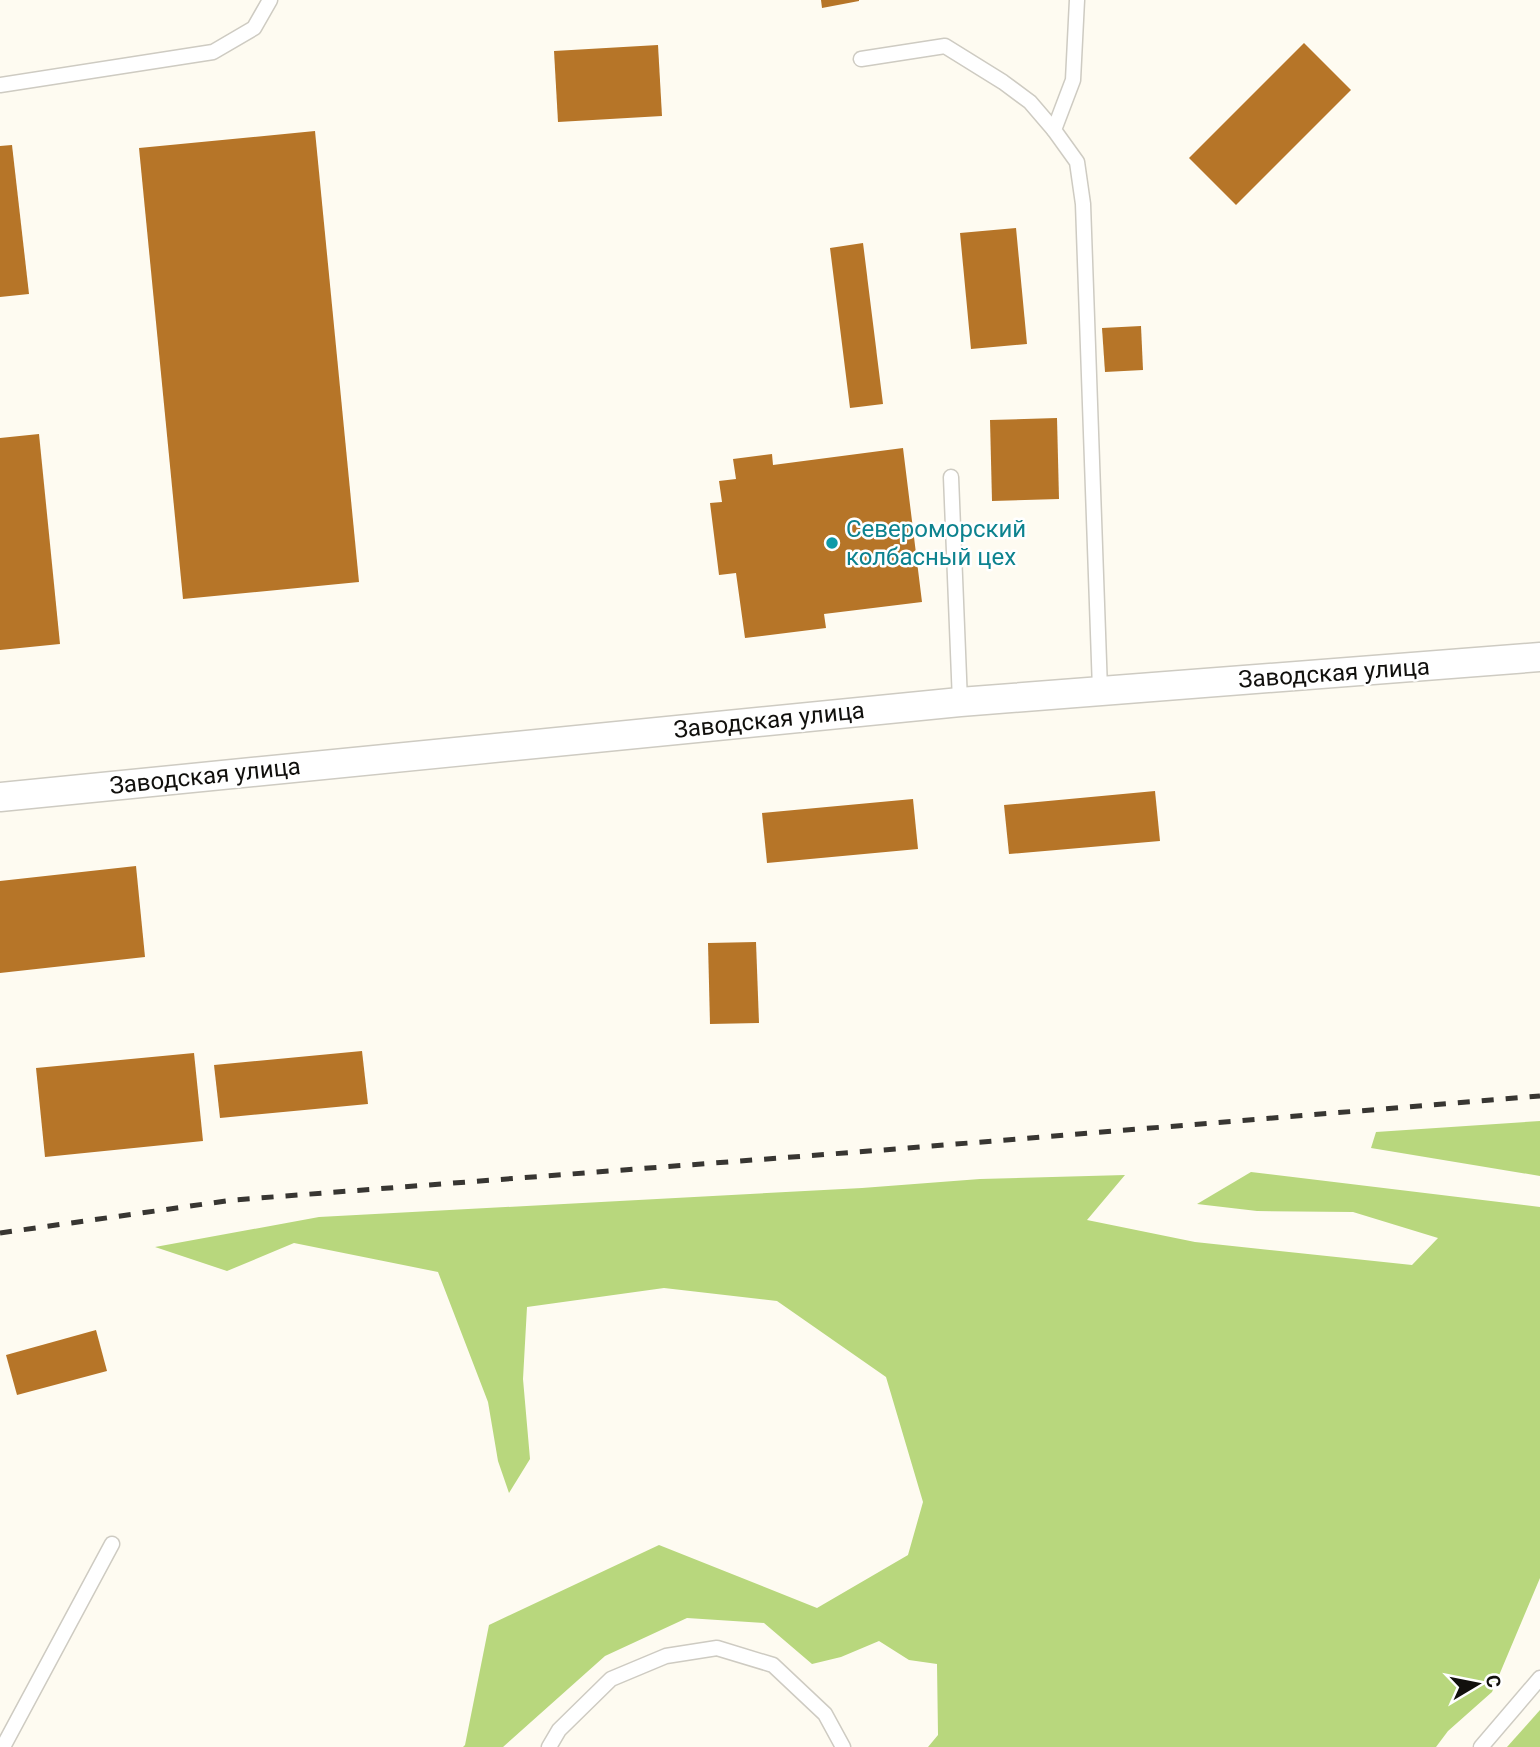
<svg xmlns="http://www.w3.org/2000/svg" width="1540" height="1747" viewBox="0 0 1540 1747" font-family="Roboto,sans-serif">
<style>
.forest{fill:#b8d77d}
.building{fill:#b67528}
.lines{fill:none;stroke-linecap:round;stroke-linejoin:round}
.service-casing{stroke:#cecbc2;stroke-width:17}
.minor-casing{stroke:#cecbc2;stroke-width:31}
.service{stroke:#fff;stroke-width:14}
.minor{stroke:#fff;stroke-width:28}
.rail{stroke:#383632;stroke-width:5;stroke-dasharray:12 12;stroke-linecap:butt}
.culture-dot{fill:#0f9aa8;stroke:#fff;stroke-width:2.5}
.labels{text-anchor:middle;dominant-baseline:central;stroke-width:5;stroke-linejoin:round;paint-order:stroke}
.culture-label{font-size:24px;fill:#0d838f;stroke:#fff;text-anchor:start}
.street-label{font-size:24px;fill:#11100d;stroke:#fff}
</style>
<rect width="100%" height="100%" fill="#fefbf1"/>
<g class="forest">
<path d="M1540 1121V1176L1371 1148 1376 1132Z"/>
<path d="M1251 1172 1540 1207V1578L1492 1692 1448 1731 1436 1747H928L938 1735 937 1664 909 1660 879 1641 841 1657 812 1664 764 1623 687 1618 605 1656 503 1747H463L465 1745 489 1625 659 1545 817 1608 908 1555 923 1502 886 1377 777 1301 664 1288 527 1307 523 1379 530 1459 509 1493 498 1461 488 1402 438 1272 294 1243 227 1271 155 1247 319 1217 862 1188 980 1179 1125 1175 1087 1220 1195 1242 1412 1265 1438 1238 1353 1212 1257 1211 1197 1204Z"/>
<path d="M1540 1710V1747H1507Z"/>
</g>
<g class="building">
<path d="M821 0H859V1L822 8Z"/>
<path d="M1304 43 1351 90 1236 205 1189 158Z"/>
<path d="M658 45 662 116 558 122 554 51Z"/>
<path d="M315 131 359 582 183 599 139 148Z"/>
<path d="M12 145 29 294 0 297V146Z"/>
<path d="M1016 228 1027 344 971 349 960 233Z"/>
<path d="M863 243 883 404 850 408 830 248Z"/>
<path d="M1141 326 1143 370 1105 372 1102 328Z"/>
<path d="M1057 418 1059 499 992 501 990 420Z"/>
<path d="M39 434 60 644 0 650V438Z"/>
<path d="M903 448 922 602 824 614 826 628 745 638 736 573 719 575 710 503 722 502 719 481 736 479 733 459 772 454 773 465Z"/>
<path d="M1155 791 1160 841 1009 854 1004 805Z"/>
<path d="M913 799 918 849 767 863 762 813Z"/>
<path d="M136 866 145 957 0 973V881Z"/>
<path d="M756 942 759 1023 710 1024 708 943Z"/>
<path d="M362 1051 368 1104 220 1118 214 1065Z"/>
<path d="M194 1053 203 1141 45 1157 36 1068Z"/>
<path d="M96 1330 107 1371 17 1395 6 1355Z"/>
</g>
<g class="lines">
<defs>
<g id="service">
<path d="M1077 0 1073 80 1054 130 1077 162 1083 204 1100 690"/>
<path d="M861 59 945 46 1003 82 1030 102 1054 130"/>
<path d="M0 85 213 52 254 28 270 0"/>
<path d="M951 477 960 702"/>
<path d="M3 1747 112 1544"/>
<path d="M549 1747 559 1730 611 1679 666 1656 717 1648 773 1665 825 1714 843 1747"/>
<path d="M1481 1747 1540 1678"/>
</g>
<path id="minor" d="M0 797 960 702 1540 657"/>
</defs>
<use href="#service" class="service-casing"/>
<use href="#minor" class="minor-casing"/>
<use href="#service" class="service"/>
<use href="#minor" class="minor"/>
<path class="rail" d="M0 1233 233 1200 896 1149 1540 1096"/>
</g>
<circle class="culture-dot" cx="832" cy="543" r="7"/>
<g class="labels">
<g class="culture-label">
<text x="846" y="529">Североморский<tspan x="846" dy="28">колбасный цех</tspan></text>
</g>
<g class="street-label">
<text transform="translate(1334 673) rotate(-4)">Заводская улица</text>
<text transform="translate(769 720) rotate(-6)">Заводская улица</text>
<text transform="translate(205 776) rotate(-6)">Заводская улица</text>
</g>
</g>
<g transform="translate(1477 1684) rotate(80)" stroke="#ffffff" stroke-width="5" paint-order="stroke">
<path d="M0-5L12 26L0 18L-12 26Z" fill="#11100d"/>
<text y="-10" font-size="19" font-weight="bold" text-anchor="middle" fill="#11100d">С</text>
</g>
</svg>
